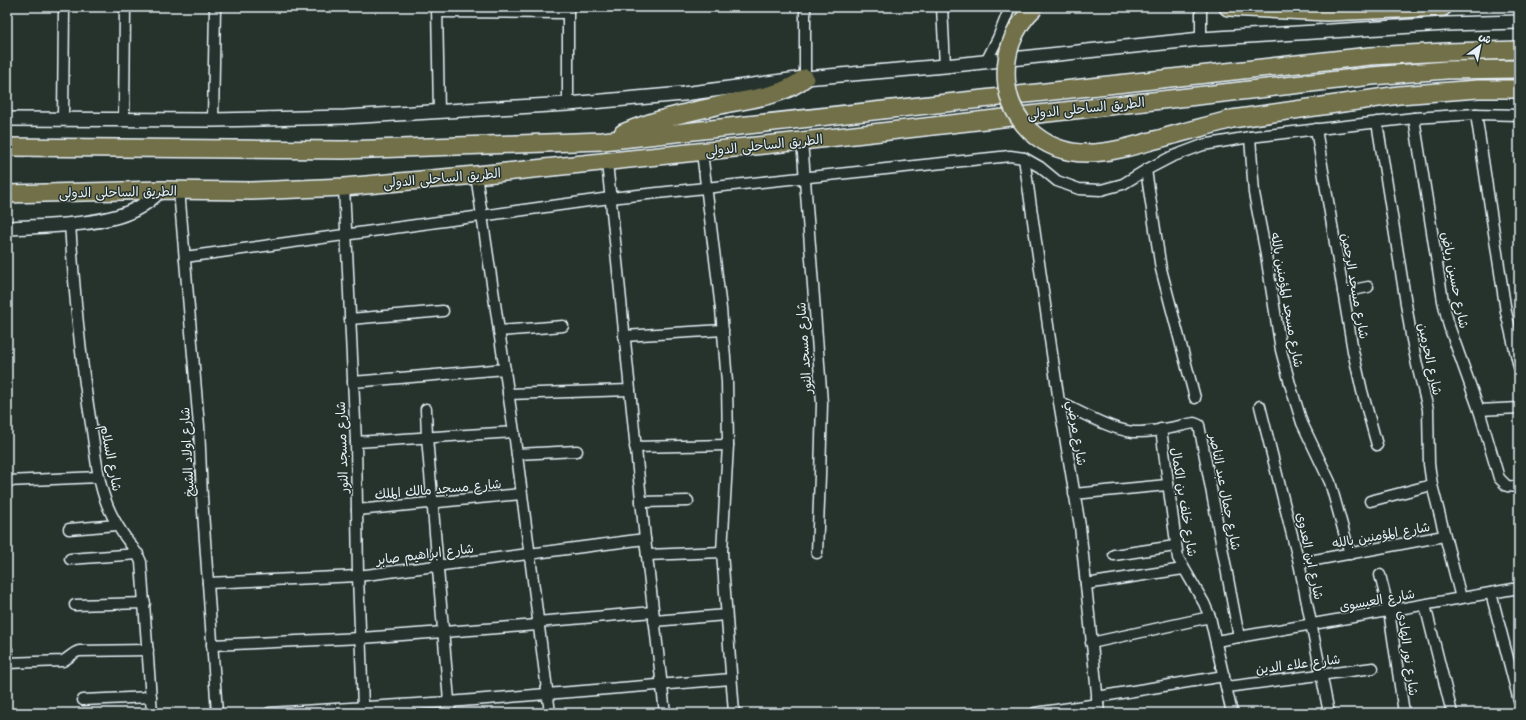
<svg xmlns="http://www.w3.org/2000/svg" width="1526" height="720" viewBox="0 0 1526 720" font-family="'Comic Neue','Playpen Sans Arabic',sans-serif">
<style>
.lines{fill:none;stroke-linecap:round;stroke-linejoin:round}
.street-casing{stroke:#e8f1f8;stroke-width:13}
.secondary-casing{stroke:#e8f1f8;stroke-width:16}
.highway-casing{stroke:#e8f1f8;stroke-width:20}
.street{stroke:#26332d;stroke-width:10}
.secondary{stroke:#26332d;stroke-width:13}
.highway{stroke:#71704a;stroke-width:17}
.highway-bridge-casing{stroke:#e8f1f8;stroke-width:20;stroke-linecap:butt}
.highway-bridge{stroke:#71704a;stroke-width:17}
.labels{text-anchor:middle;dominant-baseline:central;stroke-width:3;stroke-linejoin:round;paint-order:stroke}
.street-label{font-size:13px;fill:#e8f1f8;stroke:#26332d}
</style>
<rect width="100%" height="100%" fill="#26332d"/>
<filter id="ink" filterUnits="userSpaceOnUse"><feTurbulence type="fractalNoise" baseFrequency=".025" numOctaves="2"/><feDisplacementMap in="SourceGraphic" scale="8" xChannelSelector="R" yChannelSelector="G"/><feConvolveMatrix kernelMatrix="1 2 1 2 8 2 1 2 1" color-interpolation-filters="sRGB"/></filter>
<g filter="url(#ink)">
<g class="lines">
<defs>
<g id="street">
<path d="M437 7 439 112"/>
<path d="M568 7V104"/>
<path d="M805 7V78"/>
<path d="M942 7 945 66"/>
<path d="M437 12 568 13"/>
<path d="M1201 39V7"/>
<path d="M986 62 998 38 1010 7"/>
<path d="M1476 114 1506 312 1519 367"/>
<path d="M1414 118 1443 301 1449 326 1479 410 1499 478 1507 486 1519 487"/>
<path d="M63 120 64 7"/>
<path d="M124 120 125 7"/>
<path d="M213 120 215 7"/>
<path d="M1377 122 1411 335 1417 365 1428 409 1429 464 1432 485 1461 598"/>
<path d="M1316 129 1353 351 1362 391 1377 445"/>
<path d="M1250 137 1254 193 1265 249 1281 350 1290 384 1302 423 1330 482 1350 554"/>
<path d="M802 141 822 403 820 475 817 553"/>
<path d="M702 152 721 309 727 382 728 445 722 552 734 713"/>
<path d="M1024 158 1059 402 1080 526 1099 713"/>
<path d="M607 162 645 539 665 713"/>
<path d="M1146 170 1161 269 1195 398"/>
<path d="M476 175 514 432 550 713"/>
<path d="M344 187 356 442 358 576 363 707"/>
<path d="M179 190 199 426 202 497 217 713"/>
<path d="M70 223C74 290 80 357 91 424 95 447 96 473 104 496 108 509 115 522 123 534 129 543 137 551 141 562L152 713"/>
<path d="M185 257 610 198 1010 156 1024 158 1040 167 1057 181 1079 189 1101 190 1123 184 1146 170 1171 157 1203 145 1250 137 1414 118 1476 114 1519 115"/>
<path d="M1343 292 1368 287"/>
<path d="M350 319 443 311"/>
<path d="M499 331 563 326"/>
<path d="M624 336 723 330"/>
<path d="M353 382 505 369"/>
<path d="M508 394 630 390"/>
<path d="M1059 402C1081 412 1109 429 1133 432 1153 433 1174 427 1194 423L1199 425 1239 637"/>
<path d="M1260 406 1299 563 1329 713"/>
<path d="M426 409 427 437 450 713"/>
<path d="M1479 410 1519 408"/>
<path d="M1161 429 1178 558 1204 603 1210 617 1232 713"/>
<path d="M356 442 514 432"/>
<path d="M635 447 728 445"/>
<path d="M517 454 577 451"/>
<path d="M7 481 99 477"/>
<path d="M1074 494 1167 485"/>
<path d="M1370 501 1432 485"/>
<path d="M641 502 688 501"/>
<path d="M357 510 521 494"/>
<path d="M69 529 117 525"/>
<path d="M647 555 722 552"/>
<path d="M1114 555 1175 546"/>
<path d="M70 559 138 554"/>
<path d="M1299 563 1444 536"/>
<path d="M1380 575 1389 611 1404 713"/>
<path d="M208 583 358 576 645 539"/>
<path d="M1086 584 1183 569"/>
<path d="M1491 593 1519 701"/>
<path d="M75 605 145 603"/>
<path d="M1425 605 1452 713"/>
<path d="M654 621 726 615"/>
<path d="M537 622 653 612"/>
<path d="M1216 641 1519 588"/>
<path d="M1091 643 1210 617"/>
<path d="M212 645 361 638 538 625"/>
<path d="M7 650V663"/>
<path d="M7 663 63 661C69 658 72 653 79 651L148 650"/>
<path d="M1227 687 1373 668"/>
<path d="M1097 697 1224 676"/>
<path d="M83 700 151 697"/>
<path d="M269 713 449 702 731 679"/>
<path d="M1035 713 1098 704"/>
</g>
<g id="secondary">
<path d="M7 119 213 120 345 117 568 104 683 94 805 78 945 66 1201 39 1446 24 1519 22"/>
<path d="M7 228C43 226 102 226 134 210 144 205 153 198 161 190"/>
</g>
<g id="highway">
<path d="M1228 7 1327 12 1443 7"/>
<path d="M1232 119 1399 95 1478 89H1519"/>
<path d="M623 133C657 118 694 111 730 103 756 98 784 95 805 78"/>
<path d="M7 147 344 150 603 141 1370 56 1446 52 1519 50"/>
<path d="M7 194 161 190 252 191 344 187 476 175 802 141 1372 76 1446 70 1519 69"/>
</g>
</defs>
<use href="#street" class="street-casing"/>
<use href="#secondary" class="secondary-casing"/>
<use href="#highway" class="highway-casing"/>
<use href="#street" class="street"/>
<use href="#secondary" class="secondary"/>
<use href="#highway" class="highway"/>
<defs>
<path id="highway-bridge" d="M1035 7C1013 27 1003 56 1007 86 1009 103 1018 119 1030 131 1069 167 1114 151 1159 139 1183 132 1208 126 1232 119"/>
</defs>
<use href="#highway-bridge" class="highway-bridge-casing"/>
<use href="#highway-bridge" class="highway-bridge"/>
</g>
</g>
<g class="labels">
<g class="street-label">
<text transform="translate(1086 108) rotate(-6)">الطريق الساحلى الدولى</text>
<text transform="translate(764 145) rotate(-6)">الطريق الساحلى الدولى</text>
<text transform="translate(442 178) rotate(-5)">الطريق الساحلى الدولى</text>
<text transform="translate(118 192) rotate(-1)">الطريق الساحلى الدولى</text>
<text transform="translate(1455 280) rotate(79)">شارع حسين رياض</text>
<text transform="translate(1355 286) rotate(80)">شارع مسجد الرحمن</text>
<text transform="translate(1287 300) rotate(80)">شارع مسجد المؤمنين بالله</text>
<text transform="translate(804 348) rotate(-94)">شارع مسجد النور</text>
<text transform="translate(1430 359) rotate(78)">شارع الحرمين</text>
<text transform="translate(1077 433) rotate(81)">شارع مرضي</text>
<text transform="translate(342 447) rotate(-92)">شارع مسجد النور</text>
<text transform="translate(187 452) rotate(-93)">شارع اولاد الشيخ</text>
<text transform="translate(111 458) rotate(79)">شارع السلام</text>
<text transform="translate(438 489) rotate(-5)">شارع مسجد مالك الملك</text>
<text transform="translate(1225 492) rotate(79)">شارع جمال عبد الناصر</text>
<text transform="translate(1184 502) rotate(81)">شارع خلف بن الكمال</text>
<text transform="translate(1381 535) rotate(-10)">شارع المؤمنين بالله</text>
<text transform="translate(425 554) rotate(-7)">شارع ابراهيم صابر</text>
<text transform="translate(1310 556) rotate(78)">شارع ابن العدوى</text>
<text transform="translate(1377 600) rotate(-10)">شارع العيسوى</text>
<text transform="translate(1408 653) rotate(82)">شارع نور الهادى</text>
<text transform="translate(1298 664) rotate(-7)">شارع علاء الدين</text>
</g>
</g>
<rect width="1526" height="720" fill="none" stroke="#26332d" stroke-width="24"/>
<rect x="12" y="12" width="1502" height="696" fill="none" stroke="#e8f1f8" stroke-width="1.5" filter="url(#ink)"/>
<g transform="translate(1480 46) rotate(33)" stroke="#26332d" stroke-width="3" paint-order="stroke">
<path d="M0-3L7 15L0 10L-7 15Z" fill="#e8f1f8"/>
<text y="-6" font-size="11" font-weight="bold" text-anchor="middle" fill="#e8f1f8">ش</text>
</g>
</svg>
